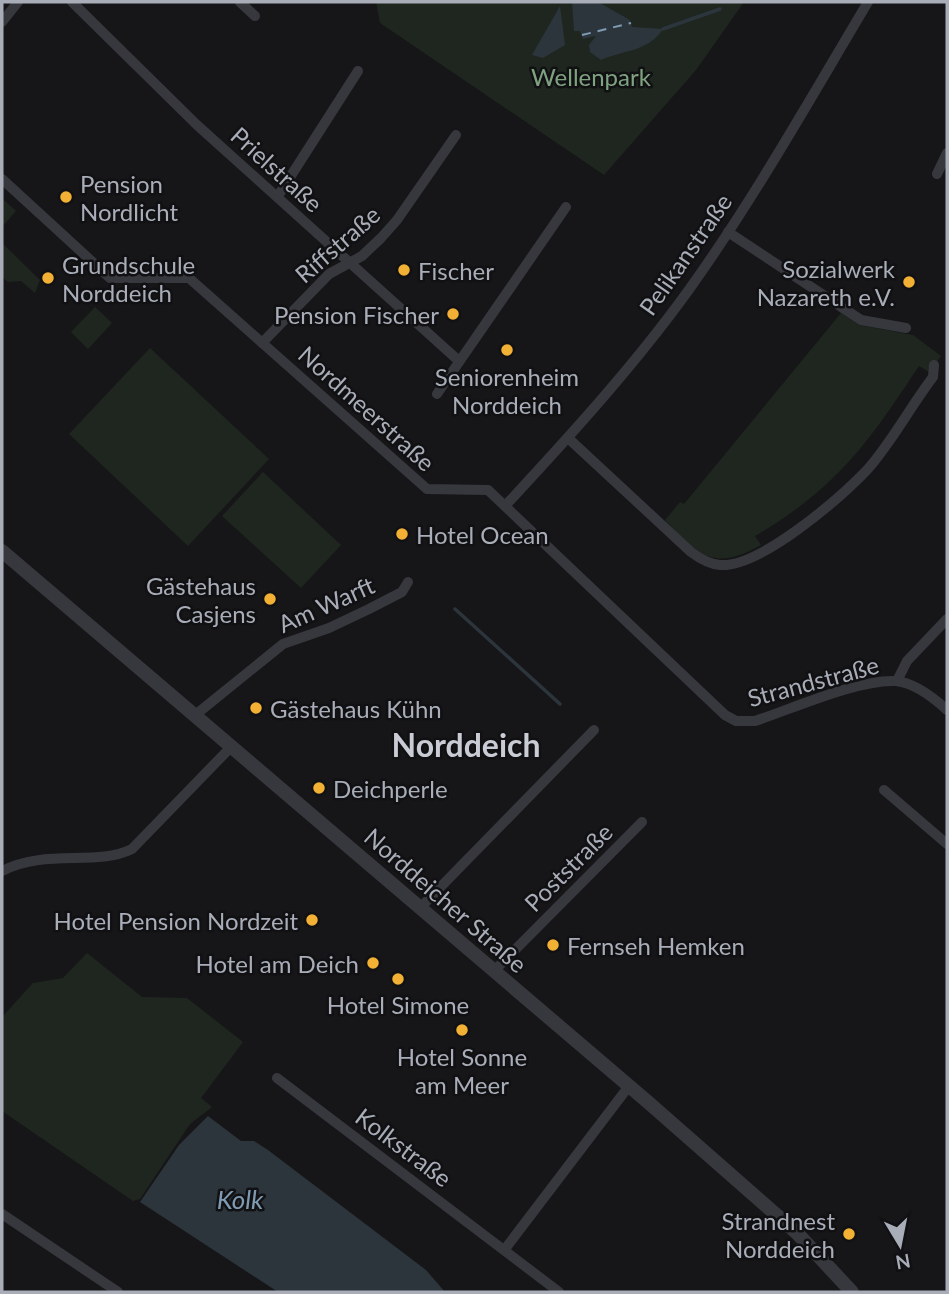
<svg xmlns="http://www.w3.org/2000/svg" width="949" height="1294" viewBox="0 0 949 1294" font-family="Lato,sans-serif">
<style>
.green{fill:#1e261f}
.water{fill:#2c353c}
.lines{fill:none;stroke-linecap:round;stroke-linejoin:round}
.stream{stroke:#2c353c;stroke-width:3.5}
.ferry{stroke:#7f9bb3;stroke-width:2;stroke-dasharray:9 7;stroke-linecap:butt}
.minor{stroke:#37383d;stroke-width:10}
.tertiary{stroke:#37383d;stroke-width:14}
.poi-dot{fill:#f2b134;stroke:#111113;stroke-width:2.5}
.labels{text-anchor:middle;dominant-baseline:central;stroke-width:5;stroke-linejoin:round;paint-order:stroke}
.park-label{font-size:24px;fill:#7fa381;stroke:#111113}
.street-label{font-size:24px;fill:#a8adb8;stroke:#111113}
.poi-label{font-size:24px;fill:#a8adb8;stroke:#111113;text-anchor:start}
.water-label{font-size:26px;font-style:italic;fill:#7f9bb3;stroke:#111113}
.district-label{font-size:32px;font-weight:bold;fill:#c9ccd4;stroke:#111113}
</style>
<rect width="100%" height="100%" fill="#161618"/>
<g class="green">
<path d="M376 2H744L696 70 604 175 380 23Z"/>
<path d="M2 198 16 211 2 227Z"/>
<path d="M2 243 40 280 35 293 21 281 8 282 2 277Z"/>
<path d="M95 307 112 323 88 349 71 332Z"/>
<path d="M841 313 859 325 913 335 941 356 929 372 919 366C868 443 837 488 755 536L761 545C713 572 699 556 665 520L680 502 684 504Z"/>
<path d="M150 348 269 459 188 546 69 434Z"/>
<path d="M263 472 341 545 301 588 222 516Z"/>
<path d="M87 953 142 997 187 998 243 1042 201 1098 212 1107 190 1124 140 1199 133 1201 2 1111V1017L33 983 63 978Z"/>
</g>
<g class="water">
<path d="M572 2H598L630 20 632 27 663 29C648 52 623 50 601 60L590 52 589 45 596 36 583 39 580 31H574Z"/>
<path d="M560 6 565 45 543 58 532 55Z"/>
<path d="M208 1116 241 1141H254L268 1150 426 1270 445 1292H278L140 1202 179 1145Z"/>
</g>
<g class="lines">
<g class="stream">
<path d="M663 29 720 9"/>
<path d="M455 609 560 704"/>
</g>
<path class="ferry" d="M582 35 631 23"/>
<g class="minor">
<path d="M72 2 197 125 459 361"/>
<path d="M240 2 255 16"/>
<path d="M2 22 18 2"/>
<path d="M937 174 947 153"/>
<path d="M2 179 110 278H189L427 489 488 490 725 715 736 721H755C792 709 858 679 896 681 915 683 934 698 947 710"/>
<path d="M278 196 358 71"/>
<path d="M728 232 861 320 906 328"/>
<path d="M262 343 329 274 362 256 381 238 397 220 456 135"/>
<path d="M437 394 566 207"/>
<path d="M568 438 691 552C699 558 708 564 720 565 760 568 840 498 867 470 892 442 910 407 933 377L934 365"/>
<path d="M505 506C569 437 633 367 688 291 754 199 810 99 868 2"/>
<path d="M897 681 907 661 947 619"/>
<path d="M194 716 283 644 329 628 369 609 402 592 408 582"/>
<path d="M884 790 947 844"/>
<path d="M2 871C47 848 95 867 132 849L231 747"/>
<path d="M420 908 594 730"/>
<path d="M494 971 642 822"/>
<path d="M277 1078 559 1292"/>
<path d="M2 1214 118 1292"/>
<path d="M505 1249 629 1086"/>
</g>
<path class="tertiary" d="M2 551 649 1103 797 1233 852 1292"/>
</g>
<g class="poi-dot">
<circle cx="66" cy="197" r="7"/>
<circle cx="404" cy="270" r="7"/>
<circle cx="48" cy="278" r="7"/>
<circle cx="909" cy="282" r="7"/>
<circle cx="453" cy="314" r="7"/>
<circle cx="507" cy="350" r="7"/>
<circle cx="402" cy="534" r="7"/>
<circle cx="270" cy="599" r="7"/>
<circle cx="256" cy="708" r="7"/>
<circle cx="319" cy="788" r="7"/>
<circle cx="312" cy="920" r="7"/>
<circle cx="553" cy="945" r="7"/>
<circle cx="373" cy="963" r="7"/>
<circle cx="398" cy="979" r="7"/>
<circle cx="462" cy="1030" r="7"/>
<circle cx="849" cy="1234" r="7"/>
</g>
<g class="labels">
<g class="park-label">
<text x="591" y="76">Wellenpark</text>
</g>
<g class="street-label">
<text transform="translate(277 169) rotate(42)">Prielstraße</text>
<text transform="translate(337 244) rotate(-41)">Riffstraße</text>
<text transform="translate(685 254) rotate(-55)">Pelikanstraße</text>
<text transform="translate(367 408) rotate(42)">Nordmeerstraße</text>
<text transform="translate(326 604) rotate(-24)">Am Warft</text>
<text transform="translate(813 681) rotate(-15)">Strandstraße</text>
<text transform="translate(568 867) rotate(-45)">Poststraße</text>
<text transform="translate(446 900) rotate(41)">Norddeicher Straße</text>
<text transform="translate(404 1147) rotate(37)">Kolkstraße</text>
</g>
<g class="poi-label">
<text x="80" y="183">Pension<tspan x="80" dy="28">Nordlicht</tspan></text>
<text x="62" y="264">Grundschule<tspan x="62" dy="28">Norddeich</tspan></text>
<text x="895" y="268" text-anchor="end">Sozialwerk<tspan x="895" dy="28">Nazareth e.V.</tspan></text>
<text x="418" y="270">Fischer</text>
<text x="439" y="314" text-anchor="end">Pension Fischer</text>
<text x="507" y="376" text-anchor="middle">Seniorenheim<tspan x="507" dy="28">Norddeich</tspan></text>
<text x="416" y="534">Hotel Ocean</text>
<text x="256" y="585" text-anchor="end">Gästehaus<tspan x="256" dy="28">Casjens</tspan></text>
<text x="270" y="708">Gästehaus Kühn</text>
<text x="333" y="788">Deichperle</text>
<text x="298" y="920" text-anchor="end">Hotel Pension Nordzeit</text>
<text x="567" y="945">Fernseh Hemken</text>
<text x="359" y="963" text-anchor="end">Hotel am Deich</text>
<text x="398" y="1004" text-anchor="middle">Hotel Simone</text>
<text x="462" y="1056" text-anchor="middle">Hotel Sonne<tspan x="462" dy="28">am Meer</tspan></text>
<text x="835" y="1220" text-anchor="end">Strandnest<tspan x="835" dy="28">Norddeich</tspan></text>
</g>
<g class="water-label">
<text x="240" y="1199">Kolk</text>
</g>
<g class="district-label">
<text x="466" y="744">Norddeich</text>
</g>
</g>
<rect width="949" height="1294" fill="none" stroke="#a8adb8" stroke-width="7"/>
<g transform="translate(900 1245) rotate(170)" stroke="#111113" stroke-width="5" paint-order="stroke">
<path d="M0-5L12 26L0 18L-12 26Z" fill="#a8adb8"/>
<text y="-10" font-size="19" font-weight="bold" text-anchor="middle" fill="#a8adb8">N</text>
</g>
</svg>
